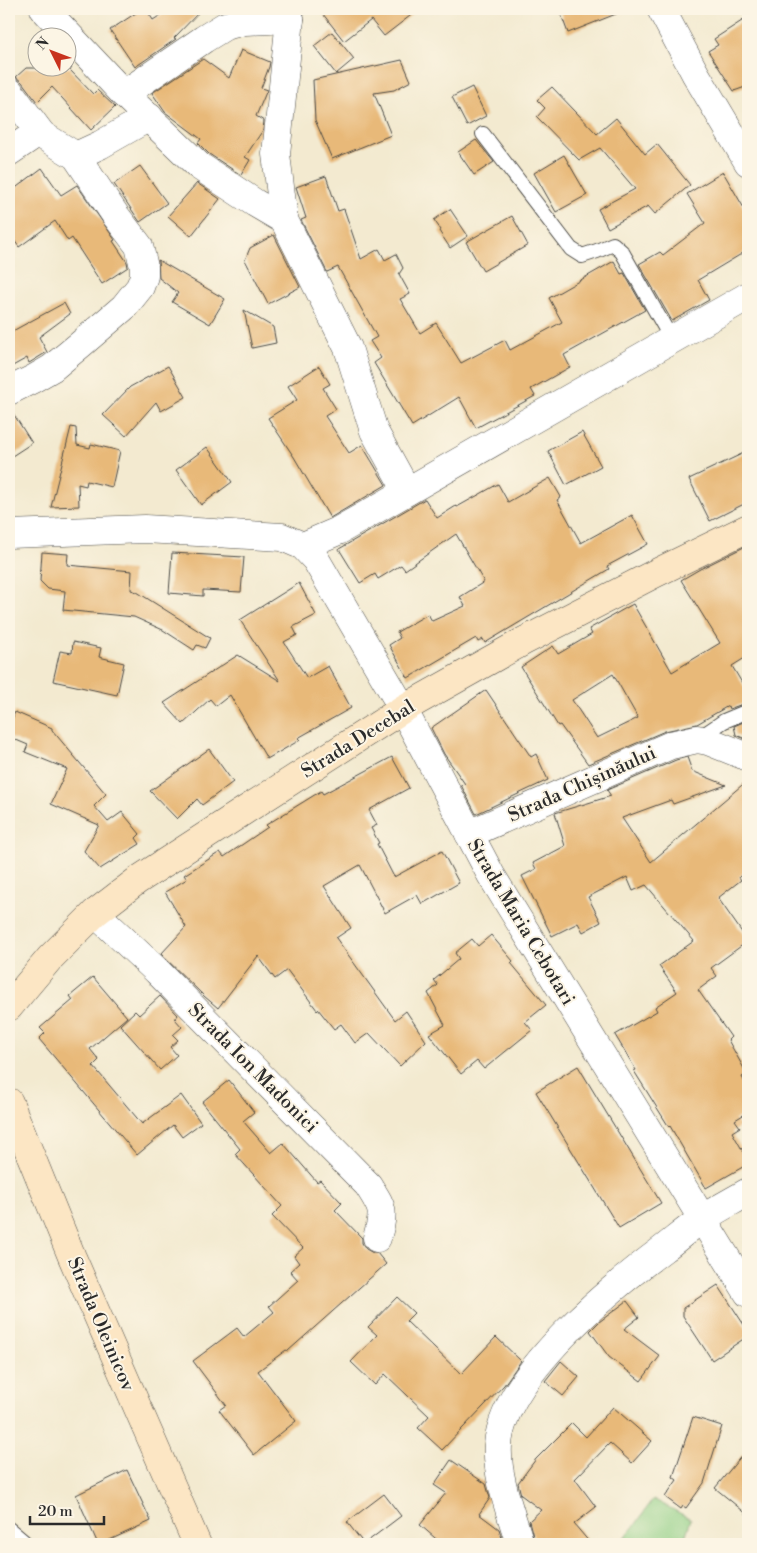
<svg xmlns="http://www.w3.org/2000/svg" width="757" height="1553" viewBox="0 0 757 1553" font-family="'Libre Bodoni',serif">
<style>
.green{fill:#90cf85;stroke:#5e7d58}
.building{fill:#e8b979;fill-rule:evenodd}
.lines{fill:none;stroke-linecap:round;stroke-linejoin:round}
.lane-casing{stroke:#494844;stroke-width:16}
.street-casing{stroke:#494844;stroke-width:29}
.secondary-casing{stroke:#494844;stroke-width:29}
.lane{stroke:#fff;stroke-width:14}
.street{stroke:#fff;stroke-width:28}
.secondary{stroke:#fce6c4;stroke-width:28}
.labels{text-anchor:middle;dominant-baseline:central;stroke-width:4;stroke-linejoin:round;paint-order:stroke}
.street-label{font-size:19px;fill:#2b2b2b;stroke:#fcf5e5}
</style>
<rect width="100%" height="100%" fill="#fcf5e5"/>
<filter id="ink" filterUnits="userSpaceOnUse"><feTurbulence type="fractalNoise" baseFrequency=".02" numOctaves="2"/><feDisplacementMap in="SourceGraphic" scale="10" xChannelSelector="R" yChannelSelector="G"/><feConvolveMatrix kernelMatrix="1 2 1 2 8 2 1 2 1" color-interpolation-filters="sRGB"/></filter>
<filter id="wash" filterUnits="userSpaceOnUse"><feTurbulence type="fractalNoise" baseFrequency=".0096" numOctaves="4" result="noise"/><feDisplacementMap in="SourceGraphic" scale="20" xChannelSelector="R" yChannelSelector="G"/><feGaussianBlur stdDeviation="1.12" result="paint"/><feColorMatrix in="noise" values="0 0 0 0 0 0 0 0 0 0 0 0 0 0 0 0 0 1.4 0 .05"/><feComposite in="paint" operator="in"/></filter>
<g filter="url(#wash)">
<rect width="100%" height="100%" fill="#f3ead0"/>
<path class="green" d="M653 1499 691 1519 683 1544H619L636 1524Z"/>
<g id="blocks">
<g class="building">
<path d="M142 9H146L153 20 170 9H202L174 38 176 39 135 67 110 30Z"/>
<path d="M319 9H419L384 36 371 20 344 41Z"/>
<path d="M559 9H626V10L568 33Z"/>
<path d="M748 17V86L734 91 708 51 718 45 714 39Z"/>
<path d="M332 32 354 59 336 74 314 46Z"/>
<path d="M241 50 270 62 269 67 261 88 267 90 256 116 264 121 263 130 245 157 250 160 241 175 209 154 198 143 201 139 165 112 152 93 203 59 229 78Z"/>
<path d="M402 60 411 81 394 90 374 93 391 135 332 159 315 120 313 80Z"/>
<path d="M26 68H72L70 70 93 94 97 90 115 107 91 130 52 87 37 102 22 82 16 77Z"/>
<path d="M472 87 486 116 467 126 452 97Z"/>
<path d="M552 87 597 134 616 118 645 154 657 144 690 185 655 214 648 206 608 228 598 209 635 189 600 148 579 160 537 117 545 108 537 100Z"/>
<path d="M476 140 494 162 474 175 458 152Z"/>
<path d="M564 155 587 195 556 212 534 173Z"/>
<path d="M140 166 167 203 140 222 114 184Z"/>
<path d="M42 168 61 195 77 185 115 240 113 241 127 262 128 267 102 284 72 238 68 241 55 221 19 247 9 233V193Z"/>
<path d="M723 172 748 215V250L698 280 709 300 672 321 639 264 660 252 663 255 705 223 687 194Z"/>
<path d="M326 176 338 211 344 209 361 259 379 249 385 260 396 254 403 268 399 274 410 294 400 299 420 333 436 323 461 363 505 340 510 350 562 322 549 298 614 261 621 274 624 273 645 310 564 355 570 367 531 389 535 396 476 428 459 397 412 426 374 363 381 358 370 341 377 337 338 267 327 272 301 220 306 218 296 187Z"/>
<path d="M197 183 220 199 191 236 168 216Z"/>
<path d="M450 209 468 236 450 248 439 231 441 230 434 220Z"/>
<path d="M512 216 528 245 483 271 466 242Z"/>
<path d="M274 235 300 287 268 304 245 260 250 248Z"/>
<path d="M158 260 225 299 210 324 172 302 178 293 159 278Z"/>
<path d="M64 303 70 314 39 337 47 352 29 363 27 358 9 368V333Z"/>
<path d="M244 310 273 327 276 343 252 348Z"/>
<path d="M168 366 186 397 161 411 156 402 126 436 103 415 130 387Z"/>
<path d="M319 366 330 384 323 388 336 409 325 416 349 453 362 445 386 485 330 518 294 457 268 418 297 400 288 386Z"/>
<path d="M9 407 32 443 9 458Z"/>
<path d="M71 427 76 428 77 445 90 448 91 444 120 451 112 487 87 481 86 486 78 484 79 506 51 507Z"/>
<path d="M582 432 601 466 566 485 548 451Z"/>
<path d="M207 447 232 482 201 505 176 470Z"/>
<path d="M748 451V502L710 521 689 479Z"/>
<path d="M550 478 561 497 557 500 581 543 632 515 648 544 607 566 609 569 485 643 483 639 478 642 476 638 408 678 389 645 400 638 397 632 428 614 432 621 465 606 460 597 484 582 456 534 405 570 401 565 378 579 375 574 360 583 339 549 425 499 437 518 456 506 457 507 498 484 508 502Z"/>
<path d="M748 545V656L732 666 748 693V702L729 709 728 706 697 724 665 731 588 764 560 725 558 726 521 667 553 646 558 654 592 634 589 629 633 604 672 672 720 643 681 580 700 569ZM613 674 638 718 597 738 572 700Z"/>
<path d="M42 552 68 554 67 565 132 571 131 590 137 592 210 638 205 648 197 645 194 650 163 630 134 617 63 610 65 591 48 589 40 581Z"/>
<path d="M172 553 244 557 241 592 203 590V596L169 593Z"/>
<path d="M299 583 316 615 293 627 297 635 284 642 307 678 328 666 351 708 298 738 300 740 267 759 230 695 216 706 210 699 183 724 164 703 238 655 280 681 240 620Z"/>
<path d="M73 642 101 648 99 657 124 663 117 695 53 681 60 651 72 653Z"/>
<path d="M486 690 531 757 536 754 548 780 476 814 461 785 465 784 444 754 431 728Z"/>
<path d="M15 712 52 728V730L106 794 94 806 108 822 122 812 140 834 136 838 140 844 100 869 84 851 99 825 51 804 67 769 25 752 28 745 9 737V727Z"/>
<path d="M748 720V740L736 735 734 726Z"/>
<path d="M209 749 233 782 202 805 197 799 177 819 150 791Z"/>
<path d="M392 757 409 788 369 810 377 825 371 828 379 843 377 844 394 877 442 851 459 883 422 904 417 895 385 913 360 865 324 886 351 928 336 938 395 1020 406 1011 426 1041 400 1066 369 1033 355 1043 341 1024 334 1029 318 1009 317 1010 287 970 275 979 258 956 218 1008 204 996 161 954 186 927 165 892 187 879 184 875 220 852 224 857 268 827 266 825 321 791 323 794Z"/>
<path d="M687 757 692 771 726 785 673 804 671 800 622 818 651 862 748 780V869L739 877 741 880 718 898 748 941 711 968 717 976 698 990 731 1037 728 1040 747 1074 742 1077 748 1088V1112L735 1120 740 1127 732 1132 748 1160V1164L706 1188 670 1126 669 1127 634 1071 636 1070 615 1035 657 1011 655 1007 677 992 659 966 694 941 646 885 633 891 627 877 588 897 601 922 583 932 578 923 552 936 522 876 536 869 533 863 565 846 555 813 611 796 607 790 676 760Z"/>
<path d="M491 935 513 961 511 963 546 1005 525 1022 532 1030 484 1069 477 1061 461 1074 429 1034 445 1025 428 993 438 985 434 980 459 959 455 953 472 939 478 946Z"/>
<path d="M93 977 127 1017 90 1049 99 1060 93 1066 142 1124 181 1095 201 1123 182 1137 173 1125 137 1155 39 1039 45 1033 40 1028 73 1000 70 996Z"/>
<path d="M160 996 178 1015 175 1019 182 1027 173 1035 178 1040 170 1047 177 1055 160 1070 120 1025 135 1011 139 1015Z"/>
<path d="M578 1066 661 1203 619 1228 536 1092Z"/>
<path d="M229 1080 254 1112 243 1121 271 1153 283 1143 317 1182 320 1180 342 1203 335 1210 362 1238V1243L366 1249 373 1253H377L386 1264 288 1351 286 1350 258 1371 296 1421 254 1455 219 1410 226 1405 193 1361 237 1328 244 1337 274 1312 269 1306 298 1280 290 1271 299 1263 294 1256 303 1248 272 1216 282 1206 235 1154 240 1149 202 1102Z"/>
<path d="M718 1285 748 1331V1336L712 1360 683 1316V1308Z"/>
<path d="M397 1297 414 1313 406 1321 461 1374 496 1337 521 1361 504 1385 442 1450 418 1428 429 1416 385 1374 375 1385 351 1362 377 1335 368 1327Z"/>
<path d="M627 1301 639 1317 624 1329 660 1356 641 1381 609 1357 590 1331 599 1322Z"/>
<path d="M561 1361 579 1377 563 1396 545 1381Z"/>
<path d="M613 1407 652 1441 632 1463 610 1443 575 1479 596 1507 574 1524 591 1544H535L529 1521 541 1510 521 1495 518 1483 536 1459 572 1423 586 1437Z"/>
<path d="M693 1417 722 1426 704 1483 686 1508 683 1506 681 1509 665 1497 677 1480 673 1477Z"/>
<path d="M748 1448V1515L715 1488Z"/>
<path d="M451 1460 486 1484 490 1498 479 1514 499 1529 504 1544H442L420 1525 446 1493 434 1485Z"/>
<path d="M127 1470 151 1521 101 1544H98L76 1495Z"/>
<path d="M384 1494 401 1516 364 1544 347 1522Z"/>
</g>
</g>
</g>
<g filter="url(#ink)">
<use href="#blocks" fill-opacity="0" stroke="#494844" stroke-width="1"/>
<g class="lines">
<defs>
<g id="lane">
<path d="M483 134 571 249 582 256 597 251 613 244 622 252 672 340"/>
<path d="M699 738 724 721 748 711"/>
<path d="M9 1529 22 1540 26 1544"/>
</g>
<g id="street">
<path d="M44 9 124 94 199 166 255 203 284 220"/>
<path d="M661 9 695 73 748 162"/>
<path d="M290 19 276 154 284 220 348 348 374 431 407 491"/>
<path d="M9 91 42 135 76 156 116 216 139 246 144 267V276L140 287 124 307 81 344 52 368 33 379 9 391"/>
<path d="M124 94 204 39 225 26 245 21 290 19"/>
<path d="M9 152 34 135H42"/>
<path d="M76 156 100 145 149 117"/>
<path d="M9 534 145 529 282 537 303 546 316 560 403 709 491 875 748 1293"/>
<path d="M303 546 338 531 748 296"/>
<path d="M469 834 671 745 697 739 708 741 748 757"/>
<path d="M95 913 157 971 368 1185C383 1209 385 1209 377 1238"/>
<path d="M520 1544C511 1513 496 1477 498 1445 503 1376 611 1288 663 1249 676 1239 689 1228 702 1219 717 1209 733 1201 748 1192"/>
</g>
<g id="secondary">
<path d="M9 1007 50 958 95 913 138 880 247 809 403 709 524 641 654 574 748 528"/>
<path d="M9 1102 72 1257 197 1544"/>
</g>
</defs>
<use href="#lane" class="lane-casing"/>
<use href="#street" class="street-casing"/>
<use href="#secondary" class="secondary-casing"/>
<use href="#lane" class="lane"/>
<use href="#street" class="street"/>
<use href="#secondary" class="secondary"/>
</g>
</g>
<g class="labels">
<g class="street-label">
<text transform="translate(358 739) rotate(-32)">Strada Decebal</text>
<text transform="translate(582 784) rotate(-24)">Strada Chișinăului</text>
<text transform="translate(521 922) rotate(59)">Strada Maria Cebotari</text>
<text transform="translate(253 1068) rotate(45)">Strada Ion Madonici</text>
<text transform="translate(101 1324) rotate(67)">Strada Oleinicov</text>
</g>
</g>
<rect width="757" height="1553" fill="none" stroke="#fcf5e5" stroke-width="30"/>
<g transform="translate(52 52) rotate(312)"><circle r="24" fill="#fcf5e5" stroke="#a8a49b"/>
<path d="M0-4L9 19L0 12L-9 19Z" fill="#c8321e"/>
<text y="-8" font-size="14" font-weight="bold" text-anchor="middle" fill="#2b2b2b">N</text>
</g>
<path d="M30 1516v8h74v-8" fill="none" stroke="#2b2b2b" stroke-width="2.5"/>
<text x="38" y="1516" font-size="15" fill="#2b2b2b" stroke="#fcf5e5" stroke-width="4" paint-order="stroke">20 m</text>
</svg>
